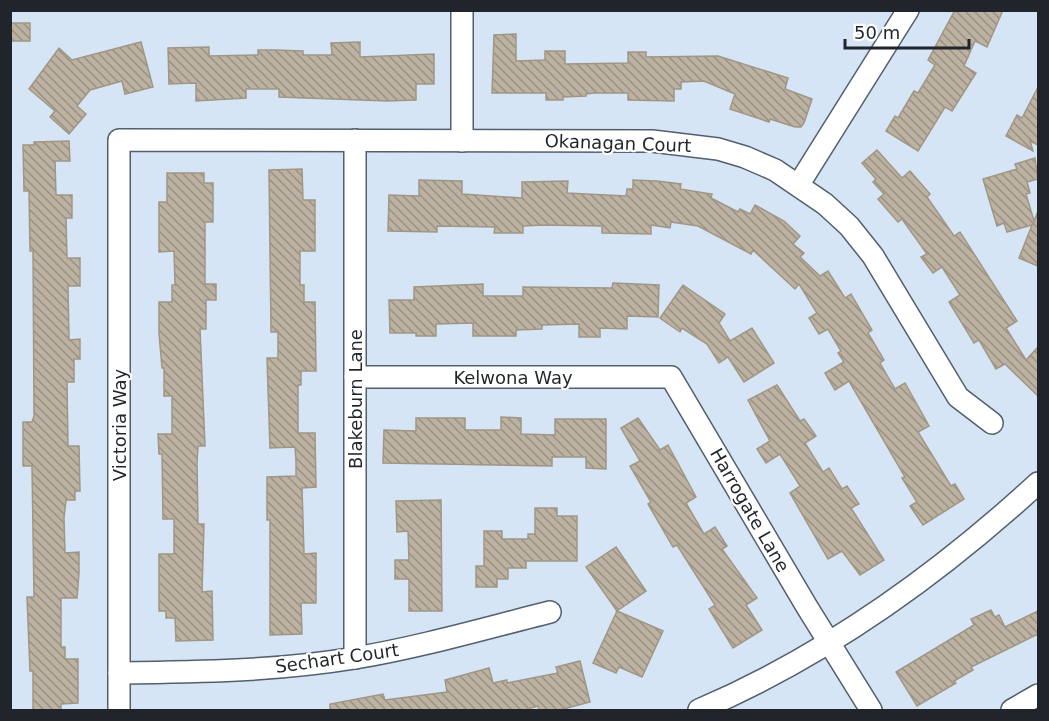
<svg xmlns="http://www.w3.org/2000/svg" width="1049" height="721" viewBox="0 0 1049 721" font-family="'DejaVu Sans',sans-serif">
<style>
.building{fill:url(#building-back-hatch);stroke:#a09685;stroke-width:1.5}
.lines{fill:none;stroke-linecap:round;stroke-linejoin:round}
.minor-casing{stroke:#525f6c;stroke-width:24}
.minor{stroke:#fff;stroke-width:21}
.labels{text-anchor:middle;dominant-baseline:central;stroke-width:4.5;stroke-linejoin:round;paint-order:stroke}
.street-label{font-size:18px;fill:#1f252a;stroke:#fff}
</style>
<defs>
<pattern id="building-back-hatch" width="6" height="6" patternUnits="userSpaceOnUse" patternTransform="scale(1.5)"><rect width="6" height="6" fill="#bdb2a1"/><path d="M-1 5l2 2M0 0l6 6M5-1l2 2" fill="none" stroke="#999183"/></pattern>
</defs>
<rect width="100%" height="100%" fill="#d6e5f5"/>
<g class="building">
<path d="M955 10H1003L987 47 975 41 964 66 976 73 952 111 945 107 918 151 886 131 895 116 898 118 914 91 918 93 935 65 928 60Z"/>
<rect x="10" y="23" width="20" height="18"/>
<path d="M516 34V61L545 60V51H565V64L628 63V52H646V57L718 56 788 78 785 89 812 99 804 123 801 127H795L770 119 769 122 730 109 735 94 704 81 681 82V89H674V101L628 100V93H594L586 94V96L563 97V100H546V93H492L494 35Z"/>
<path d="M141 42 153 87 125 94 122 81 90 90 77 106 86 114 69 134 50 117 55 111 29 89 59 48 72 60Z"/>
<path d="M360 42V57L434 54V84H416V100L387 101 279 97V89H246V98L196 101V83L169 84 168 48 209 47V56L258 55V50H275L303 51V55H332L331 43Z"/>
<path d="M1038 87V145L1030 141 1033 151 1006 136 1017 115 1022 118Z"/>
<path d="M69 141 70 161H55L56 195H72V218H66L67 258H80V286H68L69 340 80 339V359H74V382H67L68 446H79L80 491H75V500H66L64 518 65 553 79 552V573L77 598H61V647H65V659H78V703L61 704V711H33V671H30L27 597H34L32 466H23V422H32L34 416 33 251H30L29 191H24L23 145H34V142Z"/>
<path d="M877 150 902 178 910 171 930 194 927 197 954 236 960 232 1017 321 1006 328 1026 360 1038 347V396L1005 364 996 369 979 340 974 343 949 302 960 295 942 267 933 273 921 257 927 254 902 219 898 222 878 199 884 194 873 182 876 179 862 163Z"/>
<path d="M1035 158 1038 179 1027 182 1030 193 1026 194 1034 221 1038 211V266L1019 258 1032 225 1007 232 1004 223 997 226 983 179 1017 169 1015 164Z"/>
<path d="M302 169 303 200H315V251H300V285H304V302H315L316 371H301V385H298V433H315L316 487 302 488 304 554 316 553V603H301L302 634 270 635V520H267V477L296 476V461L295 447 270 448 267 358H278V332H271L269 170Z"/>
<path d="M167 173H204V183H213V222H205V284H216V300H206V329H200L205 446H198L197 462 198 524H204L202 592 212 591 213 640 176 641 175 618H166V611H159V554H174V519H163L162 454H159L158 434H172V396H164V368H162L159 333V302H172V285H175L174 251 159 252V202H167Z"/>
<path d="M419 180 462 181V194L522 198V182L568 181 567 193 626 196 627 189H633V180L657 181 681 184 680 189 712 194 711 198 738 212 740 209 750 214 755 205 784 221 800 236 793 244 804 253 800 257 820 276 828 271 845 298 851 294 872 330 868 333 884 360 880 363 895 389 905 383 929 426 918 432 951 486 955 484 964 499 923 525 910 506 917 502 902 478 905 477 849 381 835 390 825 373 844 362 838 353 841 351 828 329 819 334 809 318 817 313 799 284 795 289 753 250 751 254 698 226 671 222 670 228 651 225V234L602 233V226L543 225 523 226V233H494L495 227 437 226V232L388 231 389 195 419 196Z"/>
<path d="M613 283 659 285 658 317 627 316V329L600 328V337H579V324L542 325V329L516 330V336H473V323L436 324V336H416V333H390L389 300H414V287L483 284V296H523V287L612 288Z"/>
<path d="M683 285 725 314 719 323 730 341 752 328 774 363 744 382 728 357 719 363 707 344 682 328 680 332 660 318Z"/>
<path d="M777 385 800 421 804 419 816 436 805 443 823 472 829 468 842 489 847 486 859 504 851 508 884 560 860 575 842 551 828 559 790 493 800 486 780 454 766 463 757 449 770 441 748 400Z"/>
<path d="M501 417 521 418V434L555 435V419H606V469L586 468V457H552V466L383 463 384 430 416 431V418H465V430H501Z"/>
<path d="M638 418 660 450 668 445 696 497 686 503 704 534 715 527 727 546 722 549 757 598 746 605 762 630 733 648 709 609 715 605 677 545 673 547 648 504 651 502 630 466 640 461 621 428Z"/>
<path d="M441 500 442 611H409V579H395V560H409L408 531 397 532 396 501Z"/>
<path d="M535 508H557V516H577V561H526V568H508V579H497V587H476V566H484V531H502V539H528V534H535Z"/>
<path d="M616 547 646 591 617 611 663 631 642 677 619 667 616 673 593 663 617 611 586 567Z"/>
<path d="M991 610 995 617 999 615 1005 627 1038 611V634L971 667 973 670 954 681 956 683 917 706 896 672 974 625 971 619Z"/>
<path d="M580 661 590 702 556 711H539L538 706 521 711H330V704L383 694 385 700 447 692 445 680 489 668 493 683 507 680V683L558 673 556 667Z"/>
</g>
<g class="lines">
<defs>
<g id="minor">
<path d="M462 141V10"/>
<path d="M799 184 908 10"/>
<path d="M355 377H671L807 607 871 710"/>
<path d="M355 658V140"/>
<path d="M119 673C198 672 276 671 355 658 421 647 486 628 550 612"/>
<path d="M119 710V140L652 141 718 149 745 157 775 170 825 204 849 226 873 256 958 397 992 423"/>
<path d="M699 710C825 656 938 575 1038 483"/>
<path d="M1012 710 1038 695"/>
</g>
</defs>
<use href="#minor" class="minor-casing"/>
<use href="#minor" class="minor"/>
</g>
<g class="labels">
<g class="street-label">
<text transform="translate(618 143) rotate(2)">Okanagan Court</text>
<text x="513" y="377">Kelwona Way</text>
<text transform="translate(355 399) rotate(-90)">Blakeburn Lane</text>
<text transform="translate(119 425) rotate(-90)">Victoria Way</text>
<text transform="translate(750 510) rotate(60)">Harrogate Lane</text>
<text transform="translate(337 658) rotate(-8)">Sechart Court</text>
</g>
</g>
<rect width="1049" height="721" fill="none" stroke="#1f252a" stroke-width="24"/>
<path d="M845 39v9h124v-9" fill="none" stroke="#1f252a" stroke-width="3"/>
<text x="854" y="39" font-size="18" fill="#1f252a" stroke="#ffffff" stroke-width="4.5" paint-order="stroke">50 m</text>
</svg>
